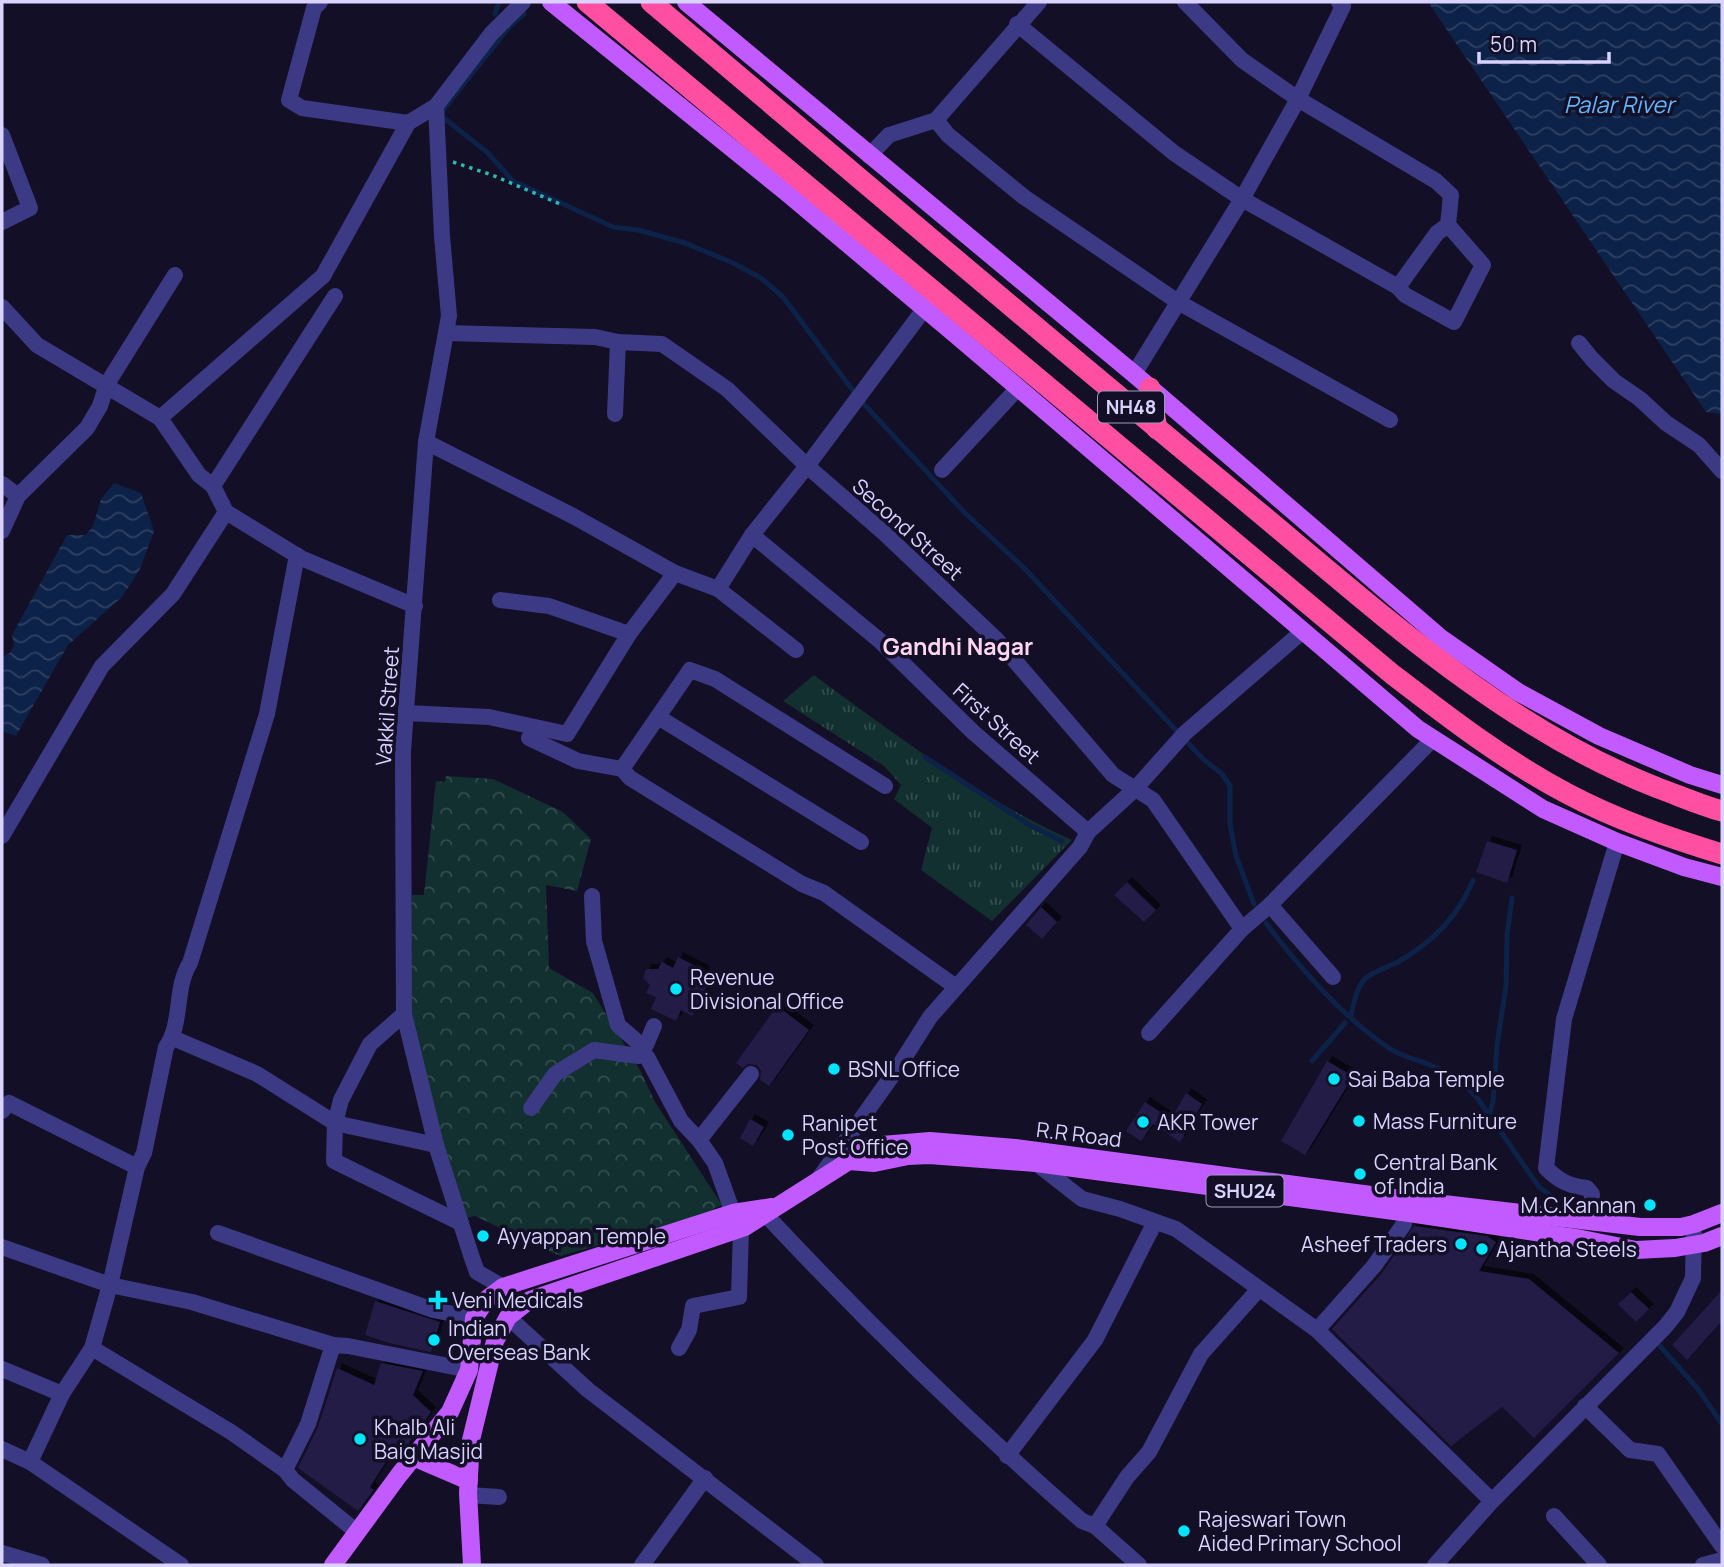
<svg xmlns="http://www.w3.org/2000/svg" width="1724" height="1567" viewBox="0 0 1724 1567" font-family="Manrope,sans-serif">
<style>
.grass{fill:url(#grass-tufts)}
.forest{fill:url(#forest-crowns)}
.water{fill:url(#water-waves)}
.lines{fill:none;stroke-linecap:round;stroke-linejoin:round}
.stream{stroke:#0c2248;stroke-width:5}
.building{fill:#241b47;filter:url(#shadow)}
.path{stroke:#2fb8b0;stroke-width:3.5;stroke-dasharray:3.5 5;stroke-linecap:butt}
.minor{stroke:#3d3a85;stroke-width:16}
.major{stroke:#c25bff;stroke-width:18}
.highway{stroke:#ff4fa3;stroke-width:21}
.poi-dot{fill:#00e5ff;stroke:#130f26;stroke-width:2.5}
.labels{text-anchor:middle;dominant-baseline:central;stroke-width:7;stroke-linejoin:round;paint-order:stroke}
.shield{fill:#130f26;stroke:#9e99be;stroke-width:2}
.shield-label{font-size:19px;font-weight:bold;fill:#d9d4ff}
.street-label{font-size:21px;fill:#d9d4ff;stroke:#130f26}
.poi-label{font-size:21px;fill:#d9d4ff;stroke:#130f26;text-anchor:start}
.water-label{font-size:23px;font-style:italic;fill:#62b6ff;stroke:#130f26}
.neighbourhood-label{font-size:23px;font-weight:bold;fill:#ffd6f0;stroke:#130f26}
</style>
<defs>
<pattern id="grass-tufts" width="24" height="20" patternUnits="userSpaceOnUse" patternTransform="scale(1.75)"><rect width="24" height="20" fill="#12302f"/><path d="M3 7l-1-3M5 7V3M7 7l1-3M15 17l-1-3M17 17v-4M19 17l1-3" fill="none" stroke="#344d4e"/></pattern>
<pattern id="forest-crowns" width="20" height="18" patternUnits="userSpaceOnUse" patternTransform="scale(1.75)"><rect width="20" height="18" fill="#12302f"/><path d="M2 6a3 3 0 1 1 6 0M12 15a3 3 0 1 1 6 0" fill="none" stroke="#344d4e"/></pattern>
<pattern id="water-waves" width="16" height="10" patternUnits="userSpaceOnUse" patternTransform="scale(1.75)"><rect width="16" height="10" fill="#0c2248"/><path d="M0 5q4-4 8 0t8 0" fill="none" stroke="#2f4163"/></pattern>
<filter id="shadow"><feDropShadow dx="5" dy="-5" stdDeviation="0" flood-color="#0009"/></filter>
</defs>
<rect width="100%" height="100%" fill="#130f26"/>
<path class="grass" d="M814 675C894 734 982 800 1072 840L992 921 921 870 932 828 894 799 901 785 884 766 783 701Z"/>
<path class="forest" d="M446 776 493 779 563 812 591 839 577 891 546 885 549 968 593 993 640 1070 655 1102 722 1205 715 1208 714 1214 560 1256 475 1216 461 1219 425 1081 407 989 412 895H424L436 781 445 782Z"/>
<g class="water">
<path d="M1428 2H1722V414L1706 412Z"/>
<path d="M114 483 141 493 154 531 140 569 122 597 68 645 16 736 2 731V657L10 653 14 645 12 635 67 535H86L93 526 101 499Z"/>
</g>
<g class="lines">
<g class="stream">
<path d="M495 14 499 2"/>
<path d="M524 14 510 26 444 109 441 116 487 152 513 181 613 227 638 230 685 243 733 263 761 278 783 297 854 392"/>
<path d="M863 403 965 513 1024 568 1203 759 1222 774 1230 786V824L1236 856 1254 904"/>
<path d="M925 757 1031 826 1062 841"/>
<path d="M1266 923C1298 966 1342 1016 1386 1046 1399 1056 1415 1059 1430 1065 1450 1072 1464 1084 1478 1099L1539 1187 1557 1200 1577 1207"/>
<path d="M1351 1015C1354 1003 1356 989 1364 980 1371 972 1388 967 1398 962 1431 943 1459 916 1473 880"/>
<path d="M1312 1061 1345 1023"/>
<path d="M1489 1117 1493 1101 1497 1045 1506 986 1507 935 1512 898"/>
<path d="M1660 1346 1698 1389 1722 1424"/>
</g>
</g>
<g class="building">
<path d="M1487 841 1517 850 1507 883 1476 872Z"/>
<path d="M1127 882 1156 910 1144 922 1114 895Z"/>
<path d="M1041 907 1057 922 1042 939 1026 925Z"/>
<path d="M678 957 705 971 700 982 707 986 703 993 719 1011 696 1008 692 1016 681 1010 676 1021 651 1009 656 997 646 993 650 985 643 978 646 969H658L662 962 673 968Z"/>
<path d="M777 1006 809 1030 769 1086 760 1080 761 1071 757 1065 748 1064 743 1068 736 1063Z"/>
<path d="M1327 1061 1353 1076 1305 1155 1281 1141Z"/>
<path d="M1186 1093 1202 1104 1180 1142 1153 1124 1141 1141 1126 1131 1145 1102 1171 1119Z"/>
<path d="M750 1119 764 1127 753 1146 740 1138Z"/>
<path d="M1414 1226 1487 1236 1496 1242 1479 1271 1529 1279 1619 1353 1534 1438 1502 1407 1451 1446 1332 1329 1382 1273Z"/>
<path d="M1722 1290V1321L1687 1360 1672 1345Z"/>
<path d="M1631 1292 1649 1309 1636 1322 1618 1304Z"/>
<path d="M375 1301 440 1322 431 1352 389 1343 365 1335Z"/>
<path d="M381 1363 423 1371 413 1395 431 1412 402 1453 394 1449 370 1487 374 1490 358 1511 298 1468 318 1427 337 1368 374 1385Z"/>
</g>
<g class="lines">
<path class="path" d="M453 162 492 175 560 204"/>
<g class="minor">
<path d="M320 2 314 8 289 100 302 108 408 123"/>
<path d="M1185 2 1242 60 1298 99 1436 181 1451 195 1448 225 1437 233 1398 287"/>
<path d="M1017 24 1174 153 1242 199 1398 287 1405 295 1454 322 1483 265 1448 225"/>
<path d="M436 106 442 236 449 316 426 442 403 751 404 1014 436 1145 471 1255 477 1272 503 1287"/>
<path d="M936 120 948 135 1024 197 1178 302 1390 420"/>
<path d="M869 156 889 135 936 120 1039 2"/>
<path d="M2 222 30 208 2 135"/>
<path d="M2 307 37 345 160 418 199 475 213 486 226 512 301 558 415 606"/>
<path d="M446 333 595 337 618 342 662 344 727 389 807 466 883 532 997 640 1113 775 1153 800 1242 929"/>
<path d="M1579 343 1592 359 1614 381 1640 399 1666 423 1699 445 1722 471"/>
<path d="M1134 374 1242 199 1298 99 1343 6 1339 2"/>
<path d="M615 414 618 342"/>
<path d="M160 418 323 276 408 123 436 106 491 34 523 2"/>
<path d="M426 442 573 516 675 573 718 589 796 650"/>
<path d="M942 470 1018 388"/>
<path d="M2 484 18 496"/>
<path d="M213 486 335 296"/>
<path d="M2 531 18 496 87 428 100 406 107 384 175 275"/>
<path d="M752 535 879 640 973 732 1088 832"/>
<path d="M718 589 752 535 807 466 925 308"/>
<path d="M500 600 549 606 629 634"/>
<path d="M406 713 489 717 567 734 629 634 675 573"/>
<path d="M658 717 861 842"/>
<path d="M529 738 578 761 622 769 630 778 802 884 824 893 956 987"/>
<path d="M622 769 690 670 715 679 885 786"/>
<path d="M2 836 102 666 173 594 226 512"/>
<path d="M592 896 594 941 618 1025 641 1045"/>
<path d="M1270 905 1333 977"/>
<path d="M404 1014 370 1044 341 1100 335 1123 334 1161 461 1223"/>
<path d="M1149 1033 1242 929 1270 905 1433 739"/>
<path d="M173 1038 257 1074 335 1123 436 1145"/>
<path d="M646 1045 654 1026"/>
<path d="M647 1057 681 1121 699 1140 715 1163 733 1213"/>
<path d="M531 1108 555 1074 594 1050 639 1056"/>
<path d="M2 1111 9 1103 137 1167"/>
<path d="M699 1140 751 1074"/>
<path d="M1036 1163 1082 1199 1120 1209 1176 1229 1317 1330 1492 1501"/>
<path d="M820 1177 899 1066 930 1017 1080 847 1088 832 1135 789 1185 733 1303 631"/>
<path d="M765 1214C866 1322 971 1424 1082 1521L1095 1526 1139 1565"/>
<path d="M1591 1220 1592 1194 1587 1188C1569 1186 1559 1181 1546 1168L1564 1019 1617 842"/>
<path d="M218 1233 433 1310 474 1318"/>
<path d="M2 1247 110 1285 192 1302 333 1345 348 1346 469 1370"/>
<path d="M508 1317 588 1390 816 1565"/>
<path d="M1317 1330 1374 1266 1404 1224"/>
<path d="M92 1348 231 1432 285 1470 293 1480 357 1532"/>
<path d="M679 1348 689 1330 693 1306 739 1297 741 1229"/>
<path d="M2 1369 62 1394"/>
<path d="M1585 1406 1630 1450 1658 1454 1722 1546"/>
<path d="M2 1449 30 1462 181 1565"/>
<path d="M1007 1456 1095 1340 1155 1222"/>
<path d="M30 1462 62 1394 92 1348 110 1285 137 1167 144 1153 166 1047C183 1023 174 988 190 963L267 714 297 555"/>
<path d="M285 1470 308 1424 333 1345"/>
<path d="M468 1495 499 1497"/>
<path d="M1554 1516 1599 1565"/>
<path d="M1095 1526 1127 1477 1149 1452 1201 1354 1259 1289"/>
<path d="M2 1553 42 1565"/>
<path d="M642 1565 705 1478"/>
<path d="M1435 1565 1492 1501 1665 1327 1677 1312 1693 1278 1694 1224"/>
<path d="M1703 1565 1722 1560"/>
</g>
<g class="major">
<path d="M551 2 786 192 955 334 1418 729 1543 809 1617 842 1684 867 1722 877"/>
<path d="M686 2 1134 374 1442 639 1518 692 1599 736 1690 775 1722 785"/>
<path d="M849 1161 870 1146 930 1141 1015 1148 1401 1199 1640 1227H1681L1694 1224 1722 1213"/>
<path d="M413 1457 469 1481"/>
<path d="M333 1565 399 1475 450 1412 469 1370 474 1318 487 1299 503 1287 733 1213 772 1207"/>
<path d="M472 1565 468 1493 471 1440 495 1341 508 1317 530 1300 745 1227 849 1161 874 1163 908 1156 929 1155 1036 1163 1409 1213 1582 1239 1636 1250 1675 1248 1704 1243 1722 1236"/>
</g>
<g class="highway">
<path d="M587 2 1392 674C1448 717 1505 761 1568 794 1617 820 1670 838 1722 854"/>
<path d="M651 2C844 165 1037 330 1232 490 1365 599 1496 725 1658 788 1680 796 1700 805 1722 811"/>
<path d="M1150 388 1157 429"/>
</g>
</g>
<g class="poi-dot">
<circle cx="676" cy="989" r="7"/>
<circle cx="834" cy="1069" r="7"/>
<circle cx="1334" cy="1079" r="7"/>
<circle cx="1359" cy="1121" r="7"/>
<circle cx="1143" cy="1122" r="7"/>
<circle cx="788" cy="1135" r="7"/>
<circle cx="1360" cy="1174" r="7"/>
<circle cx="1650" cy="1205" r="7"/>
<circle cx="483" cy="1236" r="7"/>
<circle cx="1461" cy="1244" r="7"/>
<circle cx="1482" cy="1249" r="7"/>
<path d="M434.5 1289.5h7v7h7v7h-7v7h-7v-7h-7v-7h7z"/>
<circle cx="434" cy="1340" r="7"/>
<circle cx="360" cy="1439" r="7"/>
<circle cx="1184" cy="1531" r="7"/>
</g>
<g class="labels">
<g class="shield">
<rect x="1098" y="391.5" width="66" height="31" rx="5"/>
<rect x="1206.5" y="1175.5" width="77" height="31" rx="5"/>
</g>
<g class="shield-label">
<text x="1131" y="407">NH48</text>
<text x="1245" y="1191">SHU24</text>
</g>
<g class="street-label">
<text transform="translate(908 529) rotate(42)">Second Street</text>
<text transform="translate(387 706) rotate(-86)">Vakkil Street</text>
<text transform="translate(997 723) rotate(42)">First Street</text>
<text transform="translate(1079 1134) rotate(7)">R.R Road</text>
</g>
<g class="poi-label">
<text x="690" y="977">Revenue<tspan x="690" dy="24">Divisional Office</tspan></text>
<text x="848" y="1069">BSNL Office</text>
<text x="1348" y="1079">Sai Baba Temple</text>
<text x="1373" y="1121">Mass Furniture</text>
<text x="1157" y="1122">AKR Tower</text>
<text x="802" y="1123">Ranipet<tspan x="802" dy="24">Post Office</tspan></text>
<text x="1374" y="1162">Central Bank<tspan x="1374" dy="24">of India</tspan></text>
<text x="1636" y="1205" text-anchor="end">M.C.Kannan</text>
<text x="497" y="1236">Ayyappan Temple</text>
<text x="1447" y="1244" text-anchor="end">Asheef Traders</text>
<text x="1496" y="1249">Ajantha Steels</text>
<text x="452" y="1300">Veni Medicals</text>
<text x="448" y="1328">Indian<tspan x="448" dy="24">Overseas Bank</tspan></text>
<text x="374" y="1427">Khalb Ali<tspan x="374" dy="24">Baig Masjid</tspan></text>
<text x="1198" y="1519">Rajeswari Town<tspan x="1198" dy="24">Aided Primary School</tspan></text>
</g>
<g class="water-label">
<text x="1619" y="104">Palar River</text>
</g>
<g class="neighbourhood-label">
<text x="958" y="646">Gandhi Nagar</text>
</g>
</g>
<rect width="1724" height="1567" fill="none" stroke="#d9d4ff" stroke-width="7"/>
<path d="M1479 52v10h130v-10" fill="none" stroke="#d9d4ff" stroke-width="3.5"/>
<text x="1490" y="52" font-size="21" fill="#d9d4ff" stroke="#130f26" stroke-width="5" paint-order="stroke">50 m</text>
</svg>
